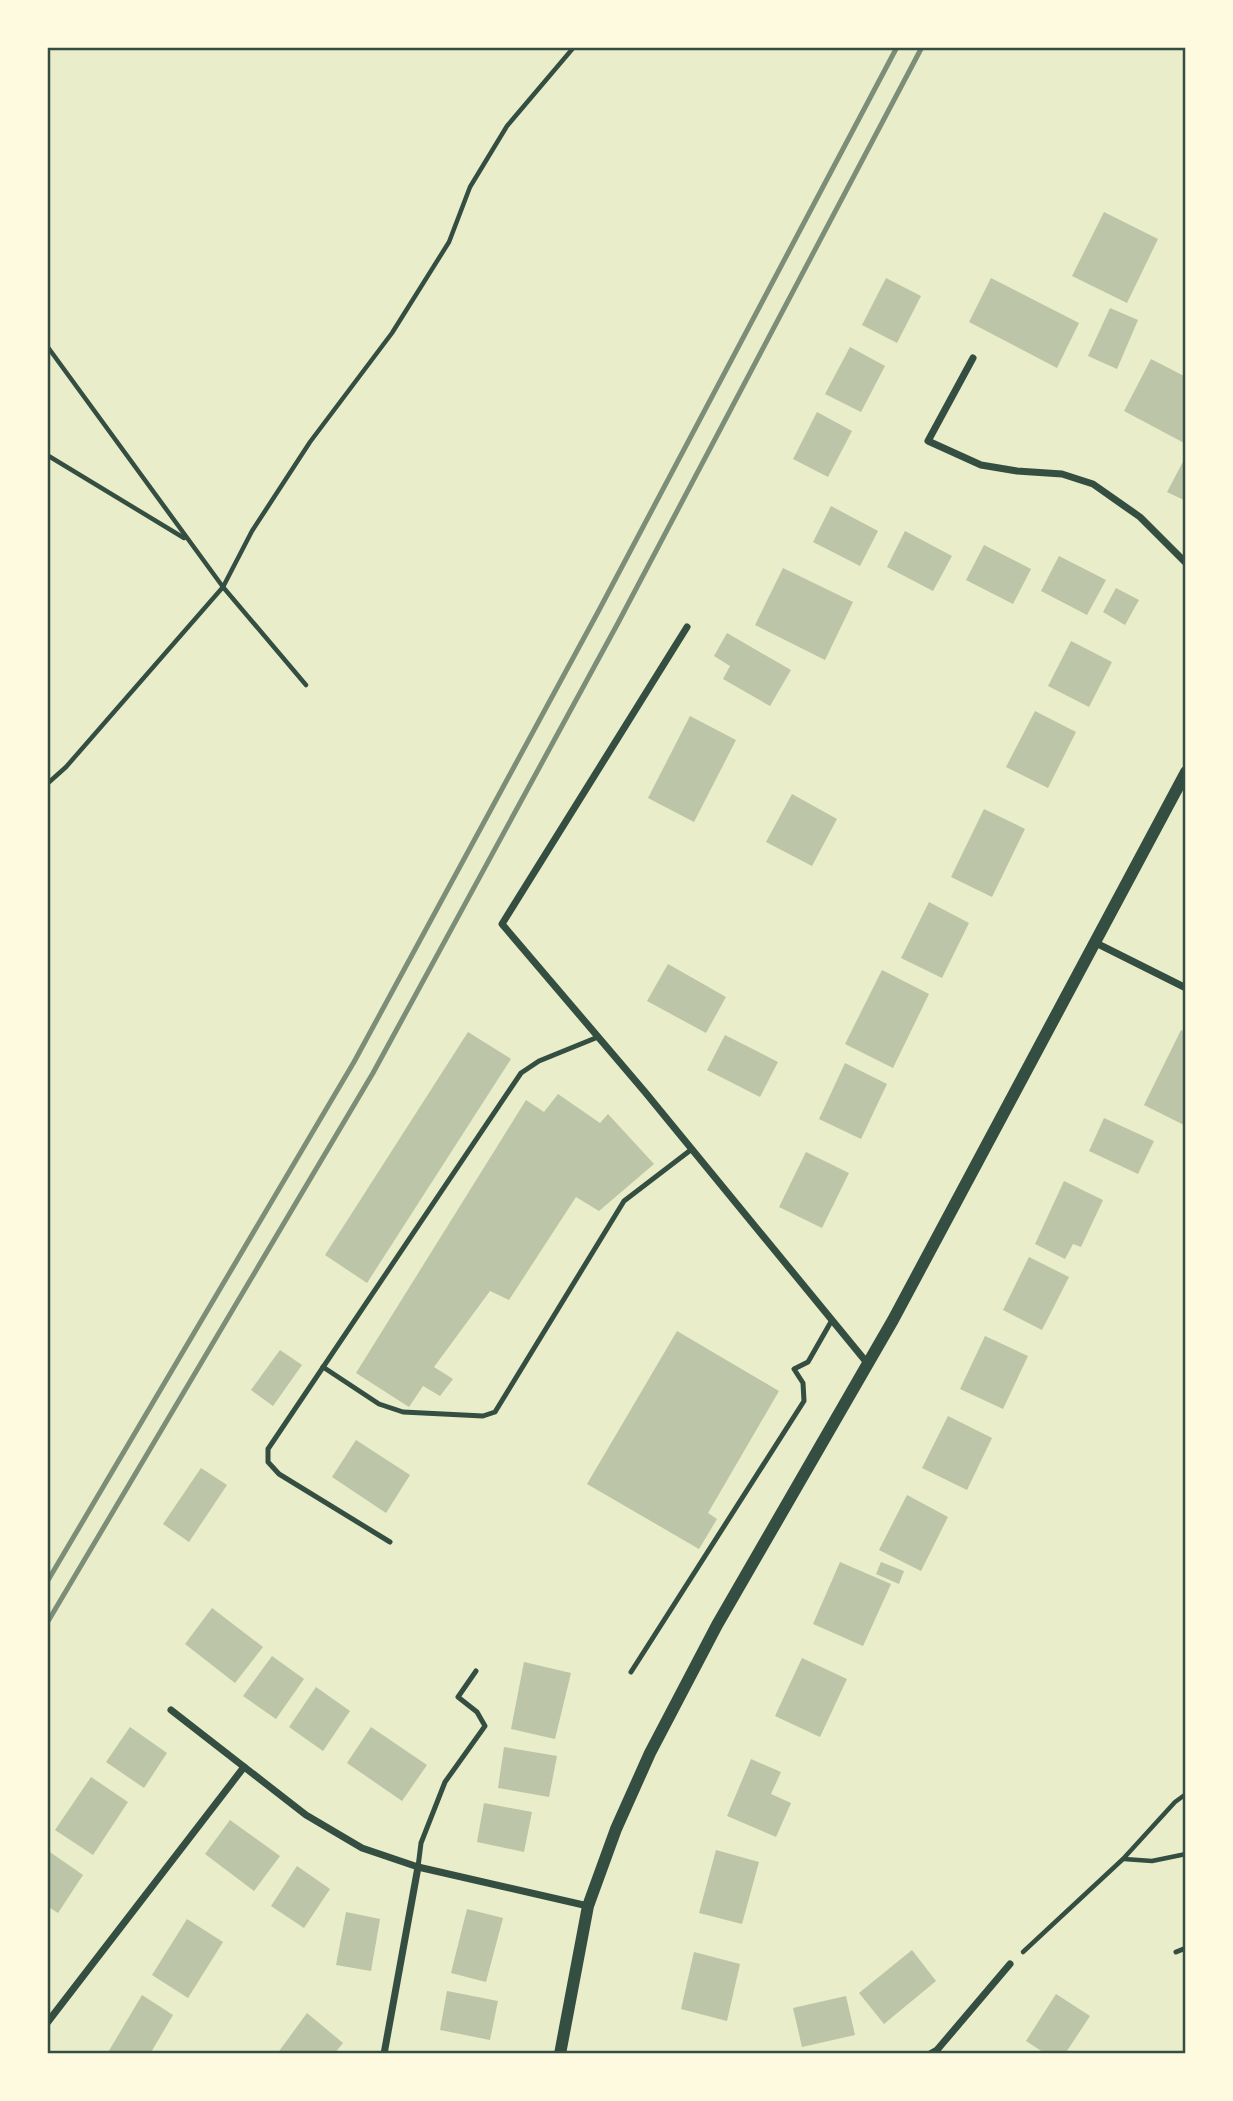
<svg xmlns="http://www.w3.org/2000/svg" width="1233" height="2101" viewBox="0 0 1233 2101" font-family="'Open Sans',sans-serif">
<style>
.building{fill:#bcc5a7}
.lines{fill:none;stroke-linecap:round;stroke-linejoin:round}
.path{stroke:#344e41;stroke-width:4.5}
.service{stroke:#344e41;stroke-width:5}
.minor{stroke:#344e41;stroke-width:7}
.tertiary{stroke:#344e41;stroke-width:12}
.rail{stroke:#7c8e77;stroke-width:5}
.neatline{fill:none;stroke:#344e41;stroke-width:2.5}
</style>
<rect width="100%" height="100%" fill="#e9edc9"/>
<g class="building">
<path d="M1104 212 1158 239 1127 303 1072 276Z"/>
<path d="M886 278 921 296 897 343 862 325Z"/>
<path d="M991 278 1079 323 1057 368 969 322Z"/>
<path d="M1110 308 1138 320 1117 369 1088 356Z"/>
<path d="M850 347 885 366 861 412 825 394Z"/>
<path d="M1151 359 1186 377V444L1124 411Z"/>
<path d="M817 412 852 431 828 477 793 459Z"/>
<path d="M1186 456V501L1167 492Z"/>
<path d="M831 506 878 531 860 566 813 542Z"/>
<path d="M905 531 952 556 933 591 887 567Z"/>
<path d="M984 545 1031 569 1013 604 966 580Z"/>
<path d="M1059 556 1106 580 1087 615 1041 591Z"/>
<path d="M783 568 853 602 825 660 755 625Z"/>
<path d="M1116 588 1139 600 1125 625 1103 612Z"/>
<path d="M727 633 791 670 770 706 723 679 730 666 714 656Z"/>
<path d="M1071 641 1112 662 1089 707 1048 686Z"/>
<path d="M1035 711 1076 732 1048 788 1006 767Z"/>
<path d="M690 716 736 740 694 822 648 798Z"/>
<path d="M792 794 837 819 812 866 766 842Z"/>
<path d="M984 809 1025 829 992 897 951 877Z"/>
<path d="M929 902 969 923 942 978 901 958Z"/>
<path d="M668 964 726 997 706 1033 647 1001Z"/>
<path d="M882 970 929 994 893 1068 845 1044Z"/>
<path d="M1181 1030 1186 1032V1126L1144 1105Z"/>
<path d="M468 1032 511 1059 367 1283 325 1255Z"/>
<path d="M725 1035 778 1062 760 1097 707 1070Z"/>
<path d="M845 1063 887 1084 861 1139 819 1119Z"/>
<path d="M558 1094 600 1123 608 1114 654 1164 599 1211 576 1197 509 1300 490 1291 434 1367 453 1379 440 1396 423 1386 409 1407 356 1373 526 1100 544 1112Z"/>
<path d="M1104 1118 1154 1141 1138 1174 1089 1151Z"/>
<path d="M806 1152 849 1173 822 1228 779 1207Z"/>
<path d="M1064 1181 1103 1200 1081 1247 1073 1244 1065 1259 1035 1244Z"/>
<path d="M1029 1257 1069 1277 1042 1330 1003 1310Z"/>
<path d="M677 1331 779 1391 708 1513 717 1519 699 1549 587 1484Z"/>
<path d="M985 1336 1028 1356 1003 1409 960 1389Z"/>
<path d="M280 1350 302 1365 273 1406 251 1390Z"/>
<path d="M948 1416 992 1438 967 1490 922 1468Z"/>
<path d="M356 1440 410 1475 386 1513 332 1477Z"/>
<path d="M201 1468 227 1485 189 1542 163 1524Z"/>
<path d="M907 1495 948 1517 921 1571 879 1550Z"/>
<path d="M840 1562 891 1584 863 1646 813 1624Z"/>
<path d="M881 1562 904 1571 899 1584 876 1574Z"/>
<path d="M212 1608 263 1647 235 1683 185 1644Z"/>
<path d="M272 1656 304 1679 276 1719 243 1696Z"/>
<path d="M802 1658 847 1679 820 1737 775 1716Z"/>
<path d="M524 1662 571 1673 555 1739 511 1729Z"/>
<path d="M316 1687 350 1711 323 1751 289 1727Z"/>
<path d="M130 1727 167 1753 144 1788 106 1762Z"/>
<path d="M371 1727 427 1765 402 1801 347 1763Z"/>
<path d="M504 1747 557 1756 549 1797 498 1788Z"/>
<path d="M751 1759 781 1772 771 1794 791 1803 776 1837 727 1816Z"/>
<path d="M91 1777 128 1802 93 1855 55 1830Z"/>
<path d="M484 1803 532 1812 524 1852 477 1842Z"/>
<path d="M230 1820 280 1856 254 1891 205 1854Z"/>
<path d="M47 1850 83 1875 58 1913 47 1906Z"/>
<path d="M716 1850 759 1862 742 1924 699 1913Z"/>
<path d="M297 1866 330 1889 304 1928 271 1906Z"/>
<path d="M467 1909 503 1918 486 1982 451 1973Z"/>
<path d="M346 1912 380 1919 371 1971 336 1965Z"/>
<path d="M187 1919 223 1942 188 1998 152 1975Z"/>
<path d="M912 1950 936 1981 884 2024 859 1993Z"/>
<path d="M694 1952 740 1964 727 2021 681 2009Z"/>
<path d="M447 1991 498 2001 490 2040 440 2030Z"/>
<path d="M1056 1994 1090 2016 1065 2054H1046L1026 2041Z"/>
<path d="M142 1995 173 2015 150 2054H107Z"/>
<path d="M846 1996 855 2035 802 2047 793 2008Z"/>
<path d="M307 2013 343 2043 334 2054H277Z"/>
</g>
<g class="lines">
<g class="path">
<path d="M47 346 223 587 306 685"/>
<path d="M47 455 184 538"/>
<path d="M47 784 66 767 223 587 252 531 310 442 392 333 449 242 470 187 507 126 574 47"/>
<path d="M1124 1859 1152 1861 1186 1854"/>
<path d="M1023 1952 1123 1859 1175 1802 1186 1794"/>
</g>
<g class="service">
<path d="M323 1367 379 1404 403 1412 483 1416 495 1412 624 1201 692 1149"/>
<path d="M390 1542 279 1474 268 1462V1449L521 1073 539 1061 598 1037"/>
<path d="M631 1672 804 1401 803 1383 794 1369 808 1362 832 1320"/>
<path d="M418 1867 421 1843 445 1782 485 1726 477 1712 458 1697 476 1671"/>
<path d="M1176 1952 1186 1948"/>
</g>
<g class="minor">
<path d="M973 358 928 441 981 465 1017 471 1062 474 1093 484 1140 517 1186 563"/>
<path d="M687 627 502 924 645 1092 868 1364"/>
<path d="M1096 943 1186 988"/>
<path d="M171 1710 306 1815 362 1848 418 1867 588 1906"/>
<path d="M47 2023 244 1767"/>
<path d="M384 2054 418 1867"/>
<path d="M930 2054 937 2050 1010 1964"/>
</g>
<path class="tertiary" d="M560 2054 588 1906 616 1829 650 1753 717 1625 893 1320 1186 772"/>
<g class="rail">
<path d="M47 1582 354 1062 598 612 897 47"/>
<path d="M47 1623 373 1073 618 623 922 47"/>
</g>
</g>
<rect width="1233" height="2101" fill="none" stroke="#fefae0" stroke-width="98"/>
<rect x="49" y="49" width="1135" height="2003" class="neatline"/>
</svg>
